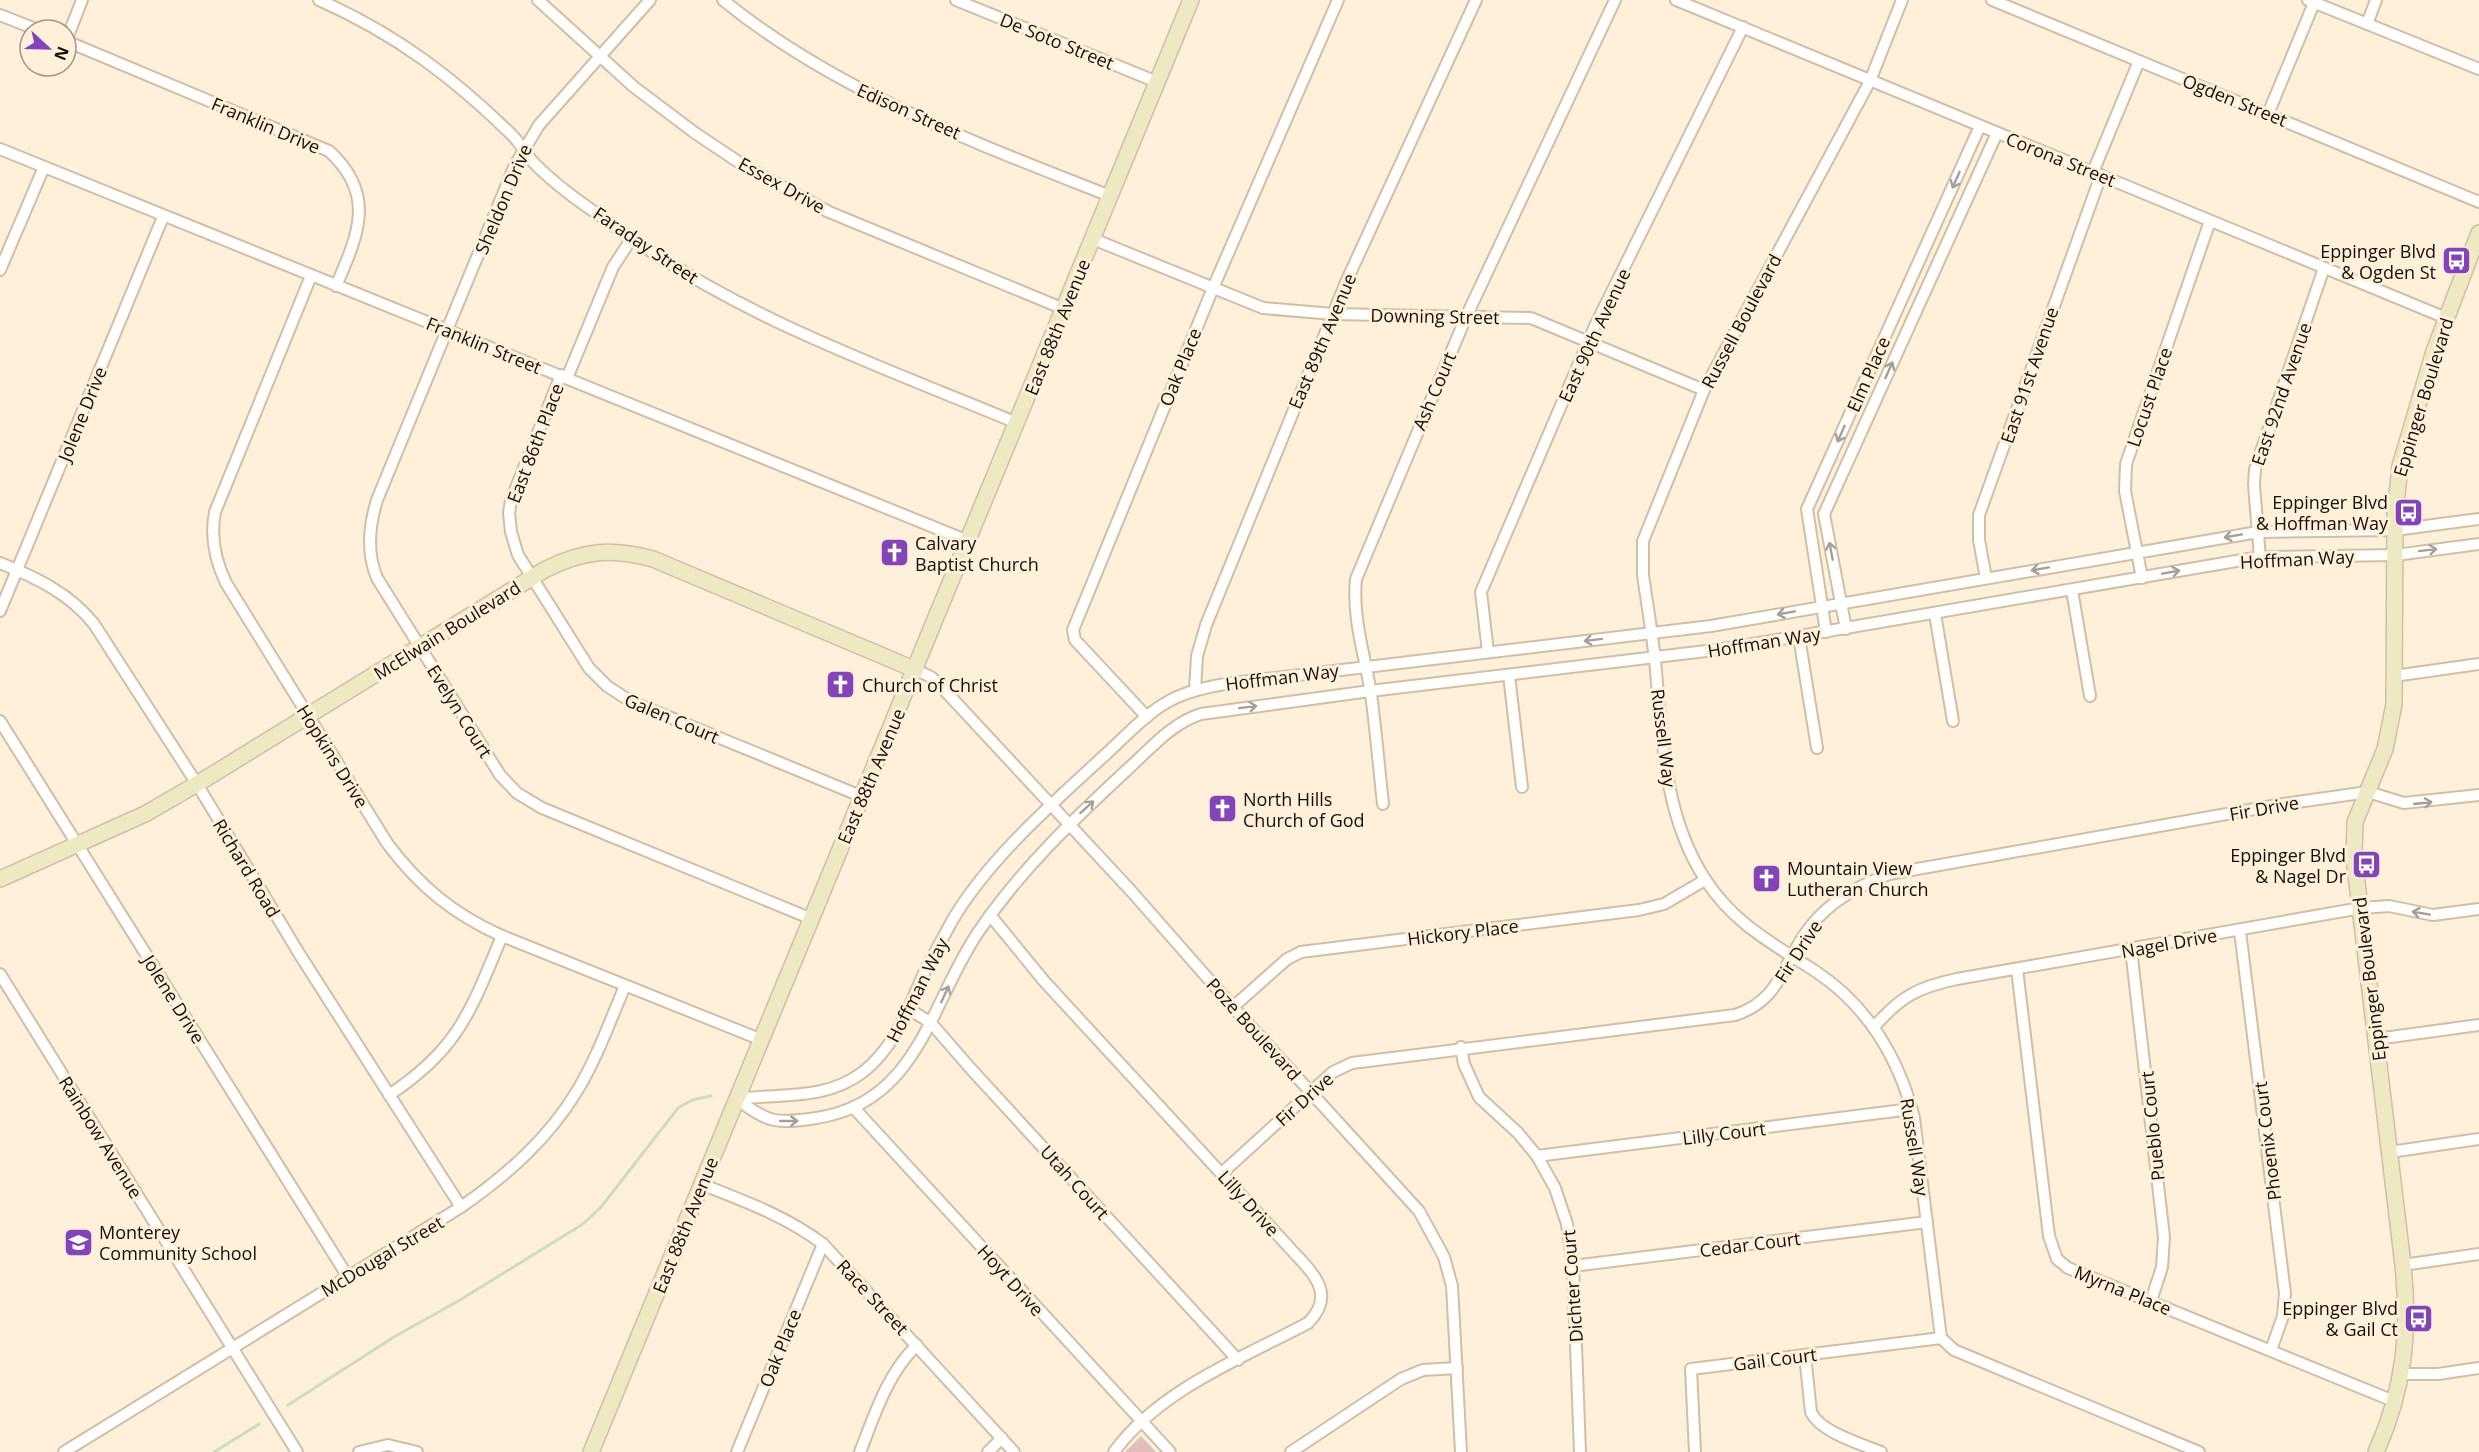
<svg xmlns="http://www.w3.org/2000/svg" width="2479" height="1452" viewBox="0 0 2479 1452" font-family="'Open Sans',sans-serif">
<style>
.green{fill:#e2bebb}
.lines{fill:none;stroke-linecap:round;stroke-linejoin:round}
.stream{stroke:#ccdebb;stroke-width:3}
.street-casing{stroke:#d0bfa5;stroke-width:14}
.secondary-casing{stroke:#d0bfa5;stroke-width:18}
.street{stroke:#fff;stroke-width:10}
.secondary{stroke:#edeac3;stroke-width:15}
.oneway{stroke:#a29f9c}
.labels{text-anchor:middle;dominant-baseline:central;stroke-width:6;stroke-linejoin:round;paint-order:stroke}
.street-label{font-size:18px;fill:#161007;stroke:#fef0da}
.poi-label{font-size:18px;fill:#161007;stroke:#fef0da;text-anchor:start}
</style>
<rect width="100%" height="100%" fill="#fef0da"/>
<path class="green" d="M1141 1436 1156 1452H1125Z"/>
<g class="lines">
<g class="stream">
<path d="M288 1405 394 1337 460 1300 583 1224 601 1207 678 1108 692 1100 711 1096"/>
<path d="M214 1452 259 1424"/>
</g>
<defs>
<g id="street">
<path d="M319 0C396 34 454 78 514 137 521 145 526 154 533 162 561 191 598 214 630 237 747 320 885 368 1017 423"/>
<path d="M538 0 634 87 695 133 746 167 829 212 1064 309"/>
<path d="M650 0 539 125 515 165 377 500C369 526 366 552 377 578L500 775 517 793 542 808 812 919"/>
<path d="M723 0C836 92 976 143 1110 196"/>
<path d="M956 0 1157 82"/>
<path d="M1676 0 2446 318"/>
<path d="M1902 0 1870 81 1704 390 1643 541V575C1647 603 1652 632 1655 660 1662 734 1663 815 1705 879 1734 924 1772 943 1815 971 1867 1005 1899 1058 1914 1118L1941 1338 1954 1350 2199 1452"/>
<path d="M1992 0 2479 202"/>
<path d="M2308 0 2479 69"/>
<path d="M0 15 38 30"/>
<path d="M2367 24 2376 0"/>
<path d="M66 41 329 151C377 195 358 235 336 286"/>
<path d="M66 41 82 0"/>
<path d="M2268 114 2314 3"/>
<path d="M0 149 968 541"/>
<path d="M2093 172 2139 61"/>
<path d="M1093 239 1263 308 1333 314 1531 318 1704 390"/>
<path d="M0 270 44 167"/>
<path d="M311 276 215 512C210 537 215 560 226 583L387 843C419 886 453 914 502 936L762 1040"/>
<path d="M561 375 511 500 509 513 511 532 518 555 589 668 607 686 630 701 863 797"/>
<path d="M567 378 613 267 632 238"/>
<path d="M2260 558 2254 485 2255 469 2324 268"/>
<path d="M0 563C37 578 69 593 94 624L197 784 300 955 461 1207"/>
<path d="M1986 578 1979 540V515L2101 175"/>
<path d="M2142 578 2125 491 2126 464 2210 221"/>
<path d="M2072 590 2090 696"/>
<path d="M0 611 163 217"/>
<path d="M1935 614 1953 721"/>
<path d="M1846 629 1824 514 1997 133"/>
<path d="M1826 632 1807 509 1980 126"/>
<path d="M1799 637 1817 748"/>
<path d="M1488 652 1481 592 1595 326 1743 27"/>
<path d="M916 670 931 677 949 695 1132 892 1233 1007 1419 1211 1444 1257 1452 1286 1461 1452"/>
<path d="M1509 675 1522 787"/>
<path d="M2394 676 2479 664"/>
<path d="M1195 690 1197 656 1206 625 1347 280 1476 0"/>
<path d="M1147 717 1075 640 1073 630 1213 288 1338 0"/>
<path d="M0 721 348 1277"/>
<path d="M1383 804C1379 768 1376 731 1371 694 1365 656 1352 618 1356 579L1466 317 1615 0"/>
<path d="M990 915 1044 981 1287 1245C1309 1270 1339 1292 1308 1323 1242 1358 1159 1390 1114 1452"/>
<path d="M2240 931 2285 1293 2283 1316 2271 1350"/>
<path d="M2131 949 2164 1237 2162 1267 2151 1301"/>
<path d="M2017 969 2049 1236 2057 1259 2068 1268 2396 1402"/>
<path d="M0 974 297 1452"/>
<path d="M1233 1007 1287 959 1301 952 1639 910 1664 904 1705 880"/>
<path d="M909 1009 931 1023 971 1069 1238 1360"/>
<path d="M1874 1027C1900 997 1918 987 1957 979L2361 908 2389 906 2433 915 2479 909"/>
<path d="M2376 1039 2479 1025"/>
<path d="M1461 1047 1464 1064 1479 1097 1518 1133 1537 1156 1555 1188 1567 1224 1573 1266 1580 1452"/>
<path d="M389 1095C459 1049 471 1010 502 936"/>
<path d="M737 1099C768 1123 777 1124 816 1118 919 1103 930 1002 979 931 1022 868 1073 820 1129 768 1151 748 1172 723 1201 714L1370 691 1723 649 2248 559 2266 557 2396 555 2479 544"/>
<path d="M737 1099C781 1093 825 1101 863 1072 895 1047 908 1009 924 973 933 955 943 938 952 921 988 859 1053 803 1105 755 1126 736 1146 713 1171 700 1190 690 1211 686 1232 683L1711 626 2258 532 2395 530 2479 519"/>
<path d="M853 1107 1170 1452"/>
<path d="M2390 1152 2479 1139"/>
<path d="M1537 1156 1911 1109"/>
<path d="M1222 1173 1333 1072 1352 1063 1735 1015C1782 1000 1782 962 1810 927 1831 900 1859 886 1889 874L2283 804 2368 792 2404 803 2479 795"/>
<path d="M701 1184C744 1201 786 1216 823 1244L1014 1452"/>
<path d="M2403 1265 2479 1254"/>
<path d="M1573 1266 1927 1222"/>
<path d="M1805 1355 1811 1412C1820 1432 1861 1444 1881 1452"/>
<path d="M2402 1374H2438L2479 1368"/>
<path d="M64 1452 461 1207C507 1175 548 1139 577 1091 597 1058 610 1021 625 986"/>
<path d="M359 1452 388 1445 417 1452"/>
<path d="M737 1452 823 1244"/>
<path d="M860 1452C875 1414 887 1374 917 1345"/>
<path d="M988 1452 1002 1438"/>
<path d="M1291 1452 1401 1379 1423 1370 1457 1368"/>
<path d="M1695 1452 1691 1369 1941 1338"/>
</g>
<g id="secondary">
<path d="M0 879 145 814 197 784 546 569C585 550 611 548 653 559L916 670"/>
<path d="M591 1452 1191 0"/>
<path d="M2376 1452C2404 1390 2410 1333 2403 1265L2354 858 2355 822 2385 749 2394 704 2395 514 2400 466 2434 351 2479 233"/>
</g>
</defs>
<use href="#street" class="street-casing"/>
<use href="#secondary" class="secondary-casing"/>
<use href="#street" class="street"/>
<use href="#secondary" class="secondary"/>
</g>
<defs><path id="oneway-shaft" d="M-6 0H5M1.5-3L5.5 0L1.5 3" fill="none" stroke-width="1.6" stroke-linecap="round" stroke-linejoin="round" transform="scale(1.5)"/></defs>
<g class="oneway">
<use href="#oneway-shaft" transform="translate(1956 180) rotate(114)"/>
<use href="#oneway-shaft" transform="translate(1889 370) rotate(-66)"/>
<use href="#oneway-shaft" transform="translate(1841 434) rotate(114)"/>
<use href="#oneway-shaft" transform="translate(2233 536) rotate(170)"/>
<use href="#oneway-shaft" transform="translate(2428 550) rotate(-7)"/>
<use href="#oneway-shaft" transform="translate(1831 551) rotate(-101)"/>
<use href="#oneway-shaft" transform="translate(2040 569) rotate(170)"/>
<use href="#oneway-shaft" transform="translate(2171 572) rotate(-10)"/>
<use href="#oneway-shaft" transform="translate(1786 613) rotate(170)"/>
<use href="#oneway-shaft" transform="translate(1593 640) rotate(173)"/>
<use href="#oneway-shaft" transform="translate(1248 707) rotate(-7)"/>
<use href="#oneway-shaft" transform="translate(2423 803) rotate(-6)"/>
<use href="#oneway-shaft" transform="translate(1087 807) rotate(-42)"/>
<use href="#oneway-shaft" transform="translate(2421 913) rotate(-170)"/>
<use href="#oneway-shaft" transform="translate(945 994) rotate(-65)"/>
<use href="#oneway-shaft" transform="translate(789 1121)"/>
</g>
<defs>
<symbol id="bus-square" viewBox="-11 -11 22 22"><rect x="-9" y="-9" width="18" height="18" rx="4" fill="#8344b9" stroke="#fef0da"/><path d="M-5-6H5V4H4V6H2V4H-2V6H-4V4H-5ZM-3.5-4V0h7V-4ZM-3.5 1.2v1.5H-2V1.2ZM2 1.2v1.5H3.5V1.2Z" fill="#fff"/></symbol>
<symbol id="church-square" viewBox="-11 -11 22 22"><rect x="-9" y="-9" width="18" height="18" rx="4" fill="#8344b9" stroke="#fef0da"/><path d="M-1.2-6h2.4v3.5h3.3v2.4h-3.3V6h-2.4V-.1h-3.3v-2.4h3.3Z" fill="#fff"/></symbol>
<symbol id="school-square" viewBox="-11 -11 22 22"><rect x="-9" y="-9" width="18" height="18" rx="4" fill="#8344b9" stroke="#fef0da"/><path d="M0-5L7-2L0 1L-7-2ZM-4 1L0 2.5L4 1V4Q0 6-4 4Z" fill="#fff"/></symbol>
</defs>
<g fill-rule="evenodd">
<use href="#bus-square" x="2440" y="244" width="33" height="33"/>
<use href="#bus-square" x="2392" y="496" width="33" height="33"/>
<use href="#church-square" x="878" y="536" width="33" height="33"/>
<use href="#church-square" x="824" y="668" width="33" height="33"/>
<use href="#church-square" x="1206" y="792" width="33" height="33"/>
<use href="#bus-square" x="2350" y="848" width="33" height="33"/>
<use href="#church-square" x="1750" y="862" width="33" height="33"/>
<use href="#school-square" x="62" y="1226" width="33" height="33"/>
<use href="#bus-square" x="2402" y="1302" width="33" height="33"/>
</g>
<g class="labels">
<g class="street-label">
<text transform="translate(1057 41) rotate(22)">De Soto Street</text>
<text transform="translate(2235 100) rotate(22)">Ogden Street</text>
<text transform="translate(909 111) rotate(24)">Edison Street</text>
<text transform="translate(266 125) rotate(23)">Franklin Drive</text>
<text transform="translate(2061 159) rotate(22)">Corona Street</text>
<text transform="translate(782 185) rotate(29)">Essex Drive</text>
<text transform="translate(503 199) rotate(-67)">Sheldon Drive</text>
<text transform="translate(646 245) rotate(34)">Faraday Street</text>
<text transform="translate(1435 316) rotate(1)">Downing Street</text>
<text transform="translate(1741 321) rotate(-62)">Russell Boulevard</text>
<text transform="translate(1057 327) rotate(-68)">East 88th Avenue</text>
<text transform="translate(1594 335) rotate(-65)">East 90th Avenue</text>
<text transform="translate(1322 341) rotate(-67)">East 89th Avenue</text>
<text transform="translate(484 345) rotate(22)">Franklin Street</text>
<text transform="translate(1180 367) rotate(-68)">Oak Place</text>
<text transform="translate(1868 374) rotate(-66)">Elm Place</text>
<text transform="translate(2029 375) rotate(-71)">East 91st Avenue</text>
<text transform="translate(1434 391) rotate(-67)">Ash Court</text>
<text transform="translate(2281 394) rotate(-71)">East 92nd Avenue</text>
<text transform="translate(2149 397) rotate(-71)">Locust Place</text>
<text transform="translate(2423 397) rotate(-73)">Eppinger Boulevard</text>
<text transform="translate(82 414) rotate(-68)">Jolene Drive</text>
<text transform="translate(535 443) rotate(-69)">East 86th Place</text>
<text transform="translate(2297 559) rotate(-3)">Hoffman Way</text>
<text transform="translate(447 630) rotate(-32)">McElwain Boulevard</text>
<text transform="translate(1764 642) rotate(-9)">Hoffman Way</text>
<text transform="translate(1282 677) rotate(-7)">Hoffman Way</text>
<text transform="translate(460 711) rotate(58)">Evelyn Court</text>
<text transform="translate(672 718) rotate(23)">Galen Court</text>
<text transform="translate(1664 738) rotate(83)">Russell Way</text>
<text transform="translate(333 756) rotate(58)">Hopkins Drive</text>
<text transform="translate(871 776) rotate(-67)">East 88th Avenue</text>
<text transform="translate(2264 808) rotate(-10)">Fir Drive</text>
<text transform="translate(247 868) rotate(59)">Richard Road</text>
<text transform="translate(1463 932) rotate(-7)">Hickory Place</text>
<text transform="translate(2169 943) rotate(-10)">Nagel Drive</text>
<text transform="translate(1798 951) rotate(-57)">Fir Drive</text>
<text transform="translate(2369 979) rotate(-97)">Eppinger Boulevard</text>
<text transform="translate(917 990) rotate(-63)">Hoffman Way</text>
<text transform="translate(174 999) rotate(58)">Jolene Drive</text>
<text transform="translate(1254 1029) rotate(48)">Poze Boulevard</text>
<text transform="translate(1304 1099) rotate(-42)">Fir Drive</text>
<text transform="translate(2152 1126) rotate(-96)">Pueblo Court</text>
<text transform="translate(1724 1133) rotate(-7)">Lilly Court</text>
<text transform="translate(101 1137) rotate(58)">Rainbow Avenue</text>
<text transform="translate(2267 1141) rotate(-97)">Phoenix Court</text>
<text transform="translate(1915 1147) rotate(81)">Russell Way</text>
<text transform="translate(1075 1182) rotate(48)">Utah Court</text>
<text transform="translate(1249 1203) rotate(48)">Lilly Drive</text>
<text transform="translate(685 1225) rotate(-68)">East 88th Avenue</text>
<text transform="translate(1750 1244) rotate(-7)">Cedar Court</text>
<text transform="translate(382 1256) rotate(-31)">McDougal Street</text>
<text transform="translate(1011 1280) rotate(48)">Hoyt Drive</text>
<text transform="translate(1572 1286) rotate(-94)">Dichter Court</text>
<text transform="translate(2123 1290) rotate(22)">Myrna Place</text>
<text transform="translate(873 1297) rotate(47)">Race Street</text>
<text transform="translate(780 1348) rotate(-68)">Oak Place</text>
<text transform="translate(1775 1359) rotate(-7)">Gail Court</text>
</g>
<g class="poi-label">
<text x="2436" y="251" text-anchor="end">Eppinger Blvd<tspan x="2436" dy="21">&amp; Ogden St</tspan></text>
<text x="2388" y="502" text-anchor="end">Eppinger Blvd<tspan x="2388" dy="21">&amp; Hoffman Way</tspan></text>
<text x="915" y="543">Calvary<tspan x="915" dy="21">Baptist Church</tspan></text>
<text x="862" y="685">Church of Christ</text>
<text x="1243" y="799">North Hills<tspan x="1243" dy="21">Church of God</tspan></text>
<text x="2346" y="855" text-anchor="end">Eppinger Blvd<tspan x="2346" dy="21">&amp; Nagel Dr</tspan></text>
<text x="1787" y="868">Mountain View<tspan x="1787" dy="21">Lutheran Church</tspan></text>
<text x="99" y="1232">Monterey<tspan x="99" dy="21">Community School</tspan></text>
<text x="2398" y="1308" text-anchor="end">Eppinger Blvd<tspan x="2398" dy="21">&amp; Gail Ct</tspan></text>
</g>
</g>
<g transform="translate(48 48) rotate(112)"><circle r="28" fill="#fef0da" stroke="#a19686" stroke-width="1.5"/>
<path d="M0-4.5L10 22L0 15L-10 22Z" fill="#8344b9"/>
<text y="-9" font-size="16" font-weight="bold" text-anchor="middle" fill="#161007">N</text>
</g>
</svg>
